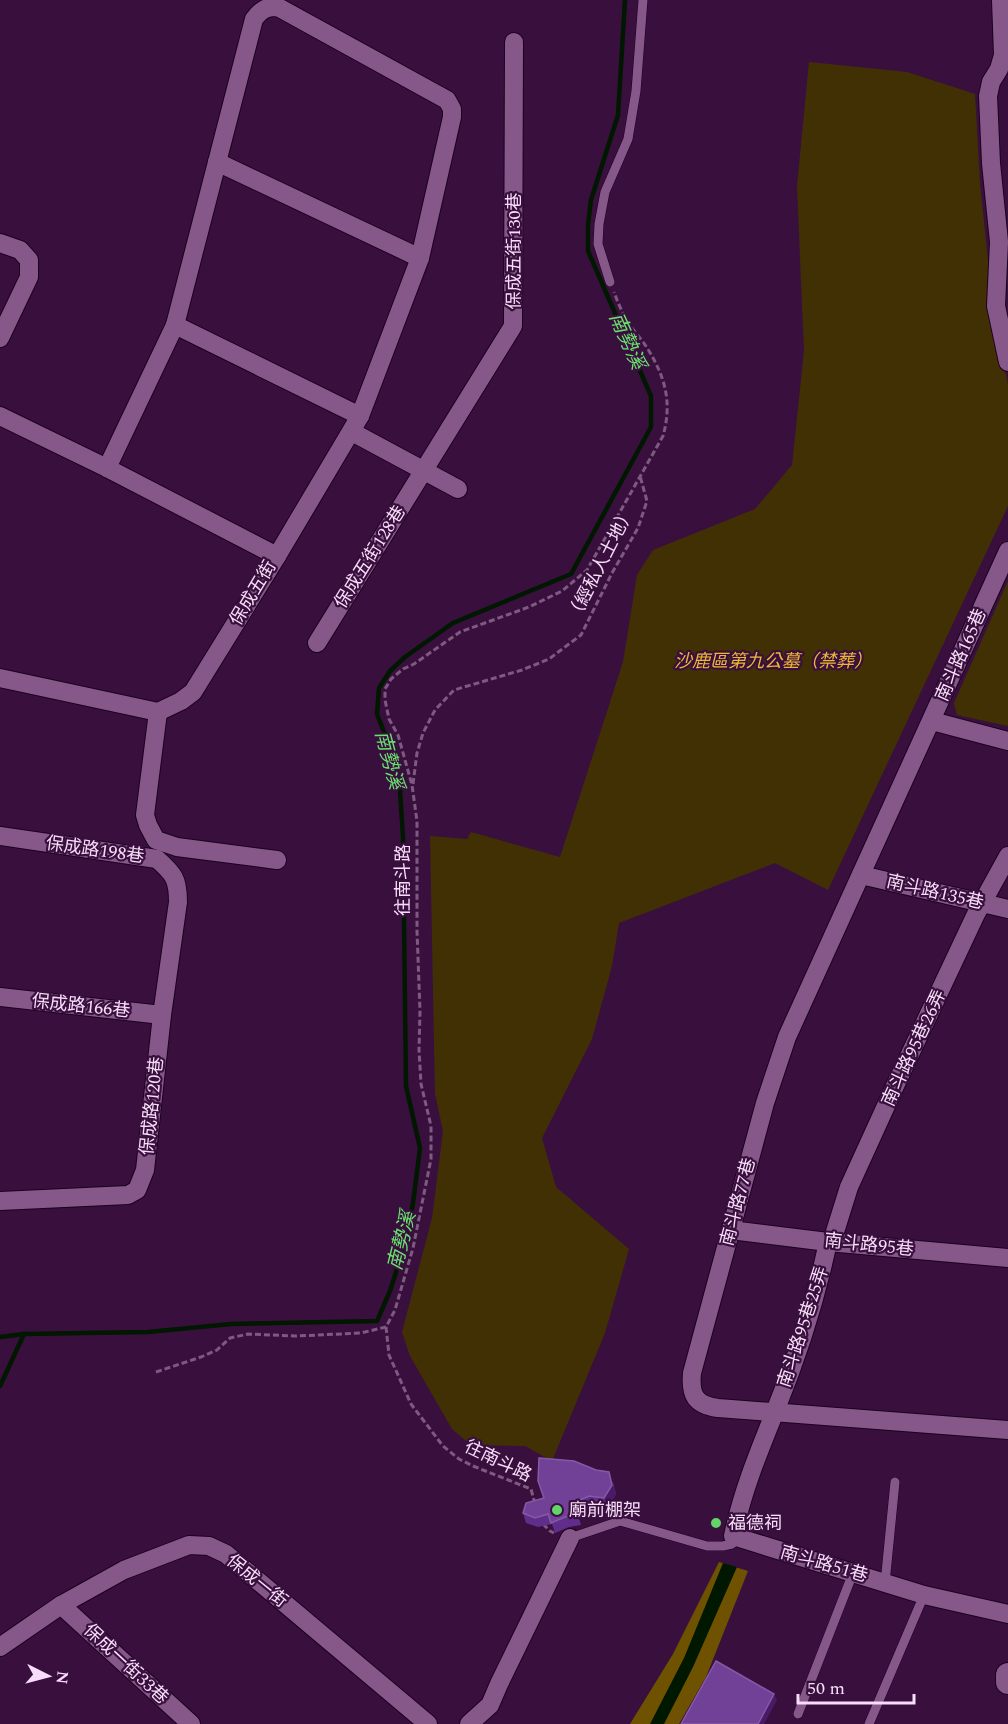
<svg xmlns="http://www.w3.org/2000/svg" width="1008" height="1724" viewBox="0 0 1008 1724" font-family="Spectral,'Noto Sans TC',serif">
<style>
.green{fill:#423005}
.forest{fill:#6f5200}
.water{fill:#001700}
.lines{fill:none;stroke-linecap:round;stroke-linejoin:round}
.stream{stroke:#001700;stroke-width:4.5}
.service-casing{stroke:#1c001f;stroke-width:10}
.minor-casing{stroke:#1c001f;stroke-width:20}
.tertiary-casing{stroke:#1c001f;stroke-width:26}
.path{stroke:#7e5a81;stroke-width:3;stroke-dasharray:6 3;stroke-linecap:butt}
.service{stroke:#865889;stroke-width:9}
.minor{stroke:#865889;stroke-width:18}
.tertiary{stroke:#865889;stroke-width:24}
.wall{fill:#612d8b}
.shaded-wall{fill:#4a1a67}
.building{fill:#714097;stroke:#8659a6;stroke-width:1.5}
.poi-dot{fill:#63d468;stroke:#39103d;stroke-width:2}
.labels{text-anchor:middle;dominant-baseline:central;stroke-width:4.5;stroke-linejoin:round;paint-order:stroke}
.street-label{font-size:18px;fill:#f7ddf9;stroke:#39103d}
.park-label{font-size:18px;font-style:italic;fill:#edb736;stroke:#39103d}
.poi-label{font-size:18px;fill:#f7ddf9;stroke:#39103d;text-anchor:start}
.water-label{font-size:20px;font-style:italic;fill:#69e06f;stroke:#39103d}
</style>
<rect width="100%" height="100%" fill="#39103d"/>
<g class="green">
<path d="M809 62 907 72 975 94 980 184 993 307 1008 385V506L828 890 775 863 619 923 612 966 592 1039 542 1138 556 1187 629 1249 605 1333 552 1461 525 1446 471 1445 452 1429 410 1356 402 1332 432 1218 443 1131 435 1094 430 836 467 839 471 832 560 857 623 662 637 575 653 550 755 509 792 465 804 351 797 186Z"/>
<path d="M1008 581V726L957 715 954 703Z"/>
</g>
<path class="forest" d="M719 1562 748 1571 706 1677 679 1724H630L673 1654Z"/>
<path class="water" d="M723 1563 737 1567 693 1667 664 1724H650L684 1658Z"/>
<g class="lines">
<g class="stream">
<path d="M0 1337 24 1334 148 1332 231 1324 377 1321 390 1291 405 1244 413 1203 420 1148 406 1086 403 837 400 790 386 737 377 714 379 688 390 671 405 657 453 623 571 574 651 427V396L588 251V225L591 200 618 115 625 0"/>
<path d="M0 1386 24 1334"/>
</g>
<defs>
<g id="service">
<path d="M610 282 598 244 599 224 605 192 628 139 636 91 643 0"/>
<path d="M570 1538 620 1521 707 1546H723L732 1544 733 1536"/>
<path d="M885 1583 895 1482"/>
<path d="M798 1714 853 1573"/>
<path d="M869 1724 924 1595"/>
</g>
<g id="minor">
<path d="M1001 0 1003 55 999 69 991 82 988 96 991 163 999 242 996 306 1008 362"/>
<path d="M217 162 420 258"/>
<path d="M0 243 20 250 29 260V277L0 338"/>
<path d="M175 325 360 416"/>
<path d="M0 416 107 468 277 556"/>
<path d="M352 432 458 489"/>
<path d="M1008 551 787 1037 765 1103 692 1373C690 1395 695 1405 718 1408L1008 1430"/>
<path d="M317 643 513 326 514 42"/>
<path d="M0 678 158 712 181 701 193 692 277 556 360 416 420 258 452 117V109L447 100 278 7C266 7 262 9 254 19L175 325 107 468"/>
<path d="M158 712 145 815 148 825 156 840 177 847 277 860"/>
<path d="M932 721 1008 741"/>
<path d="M0 836 157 859C174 874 178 879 178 902L162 1015 145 1170 137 1190 128 1195 0 1201"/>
<path d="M1008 856 976 914 895 1086 849 1187 834 1235 828 1242C816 1299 798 1355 776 1409 759 1451 742 1492 733 1536L924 1595 1008 1614"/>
<path d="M861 875 1008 909"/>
<path d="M0 997 162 1015"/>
<path d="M731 1230 828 1242 1008 1258"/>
<path d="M61 1605 191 1724"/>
<path d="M0 1647 61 1605 124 1570 189 1545 209 1546 226 1554 428 1724"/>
<path d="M469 1724 490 1705 499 1684 570 1538"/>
</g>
<path id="tertiary" d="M1008 1675V1682"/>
</defs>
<use href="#service" class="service-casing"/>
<use href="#minor" class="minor-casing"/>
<use href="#tertiary" class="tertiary-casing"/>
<g class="path">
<path d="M413 784 417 753 423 733 435 710 454 690 522 670 549 659 581 635 612 573 638 528 647 501 640 476"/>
<path d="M156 1372 201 1357 217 1350 230 1338 248 1334 296 1336 361 1333 386 1327"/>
<path d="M535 1504 531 1489 473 1466 459 1459 443 1446 411 1404 389 1355 386 1327 395 1310 413 1248 431 1159V1126L421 1084 419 1050 420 1011 417 931V821L412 785 398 735 389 719 385 700V689L391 679 403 669 414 664 460 632 529 607 562 591 587 570 663 436C672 404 666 379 649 351 644 342 636 334 630 325 623 315 618 303 614 292"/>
<path d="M543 1524 550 1531 554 1533"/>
</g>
<use href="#service" class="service"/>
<use href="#minor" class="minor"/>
<use href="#tertiary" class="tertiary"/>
</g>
<path class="wall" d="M613 1482 616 1494 608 1508 593 1506 577 1512 581 1525 569 1527 555 1533 552 1524 538 1527 526 1523 523 1513Z"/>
<g class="shaded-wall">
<path d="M609 1472 616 1494 608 1508 604 1498Z"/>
<path d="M774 1694 777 1700 764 1724H758Z"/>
</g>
<g class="building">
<path d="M539 1458 574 1461 596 1470 609 1472 612 1485 604 1498 589 1496 573 1503 577 1515 565 1517 551 1523 548 1514 535 1518 523 1513 526 1503 544 1498 538 1481Z"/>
<path d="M716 1661 774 1694 758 1724H681Z"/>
</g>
<g class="poi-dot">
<circle cx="557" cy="1510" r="6"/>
<circle cx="716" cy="1523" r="6"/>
</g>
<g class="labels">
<g class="street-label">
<text transform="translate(514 251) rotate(-90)">保成五街130巷</text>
<text transform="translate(370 557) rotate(-58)">保成五街128巷</text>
<text transform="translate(601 564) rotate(-63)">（經私人土地）</text>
<text transform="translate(253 593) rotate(-59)">保成五街</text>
<text transform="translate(961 655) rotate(-66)">南斗路165巷</text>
<text transform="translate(95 850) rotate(8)">保成路198巷</text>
<text transform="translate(403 880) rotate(-90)">往南斗路</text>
<text transform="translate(935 892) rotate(13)">南斗路135巷</text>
<text transform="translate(81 1006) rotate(6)">保成路166巷</text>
<text transform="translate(914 1048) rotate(-65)">南斗路95巷26弄</text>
<text transform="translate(152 1106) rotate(-84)">保成路120巷</text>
<text transform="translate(738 1202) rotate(-75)">南斗路77巷</text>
<text transform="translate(869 1245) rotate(6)">南斗路95巷</text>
<text transform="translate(803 1327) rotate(-72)">南斗路95巷25弄</text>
<text transform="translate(498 1461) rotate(26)">往南斗路</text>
<text transform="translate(824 1564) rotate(16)">南斗路51巷</text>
<text transform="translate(257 1581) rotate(39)">保成一街</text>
<text transform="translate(126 1664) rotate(43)">保成一街33巷</text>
</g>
<g class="park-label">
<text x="773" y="661">沙鹿區第九公墓（禁葬）</text>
</g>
<g class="poi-label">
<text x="569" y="1510">廟前棚架</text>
<text x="728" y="1523">福德祠</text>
</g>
<g class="water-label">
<text transform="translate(627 341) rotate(66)">南勢溪</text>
<text transform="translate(389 760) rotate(75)">南勢溪</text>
<text transform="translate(402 1241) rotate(-76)">南勢溪</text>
</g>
</g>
<g transform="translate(48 1676) rotate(96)" stroke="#39103d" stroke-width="4.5" paint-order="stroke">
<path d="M0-4.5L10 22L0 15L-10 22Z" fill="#f7ddf9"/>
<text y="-9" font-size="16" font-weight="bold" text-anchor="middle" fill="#f7ddf9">N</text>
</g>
<path d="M798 1694v9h116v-9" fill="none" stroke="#f7ddf9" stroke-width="3"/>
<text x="807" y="1694" font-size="18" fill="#f7ddf9" stroke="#39103d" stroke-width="4.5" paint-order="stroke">50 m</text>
</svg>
